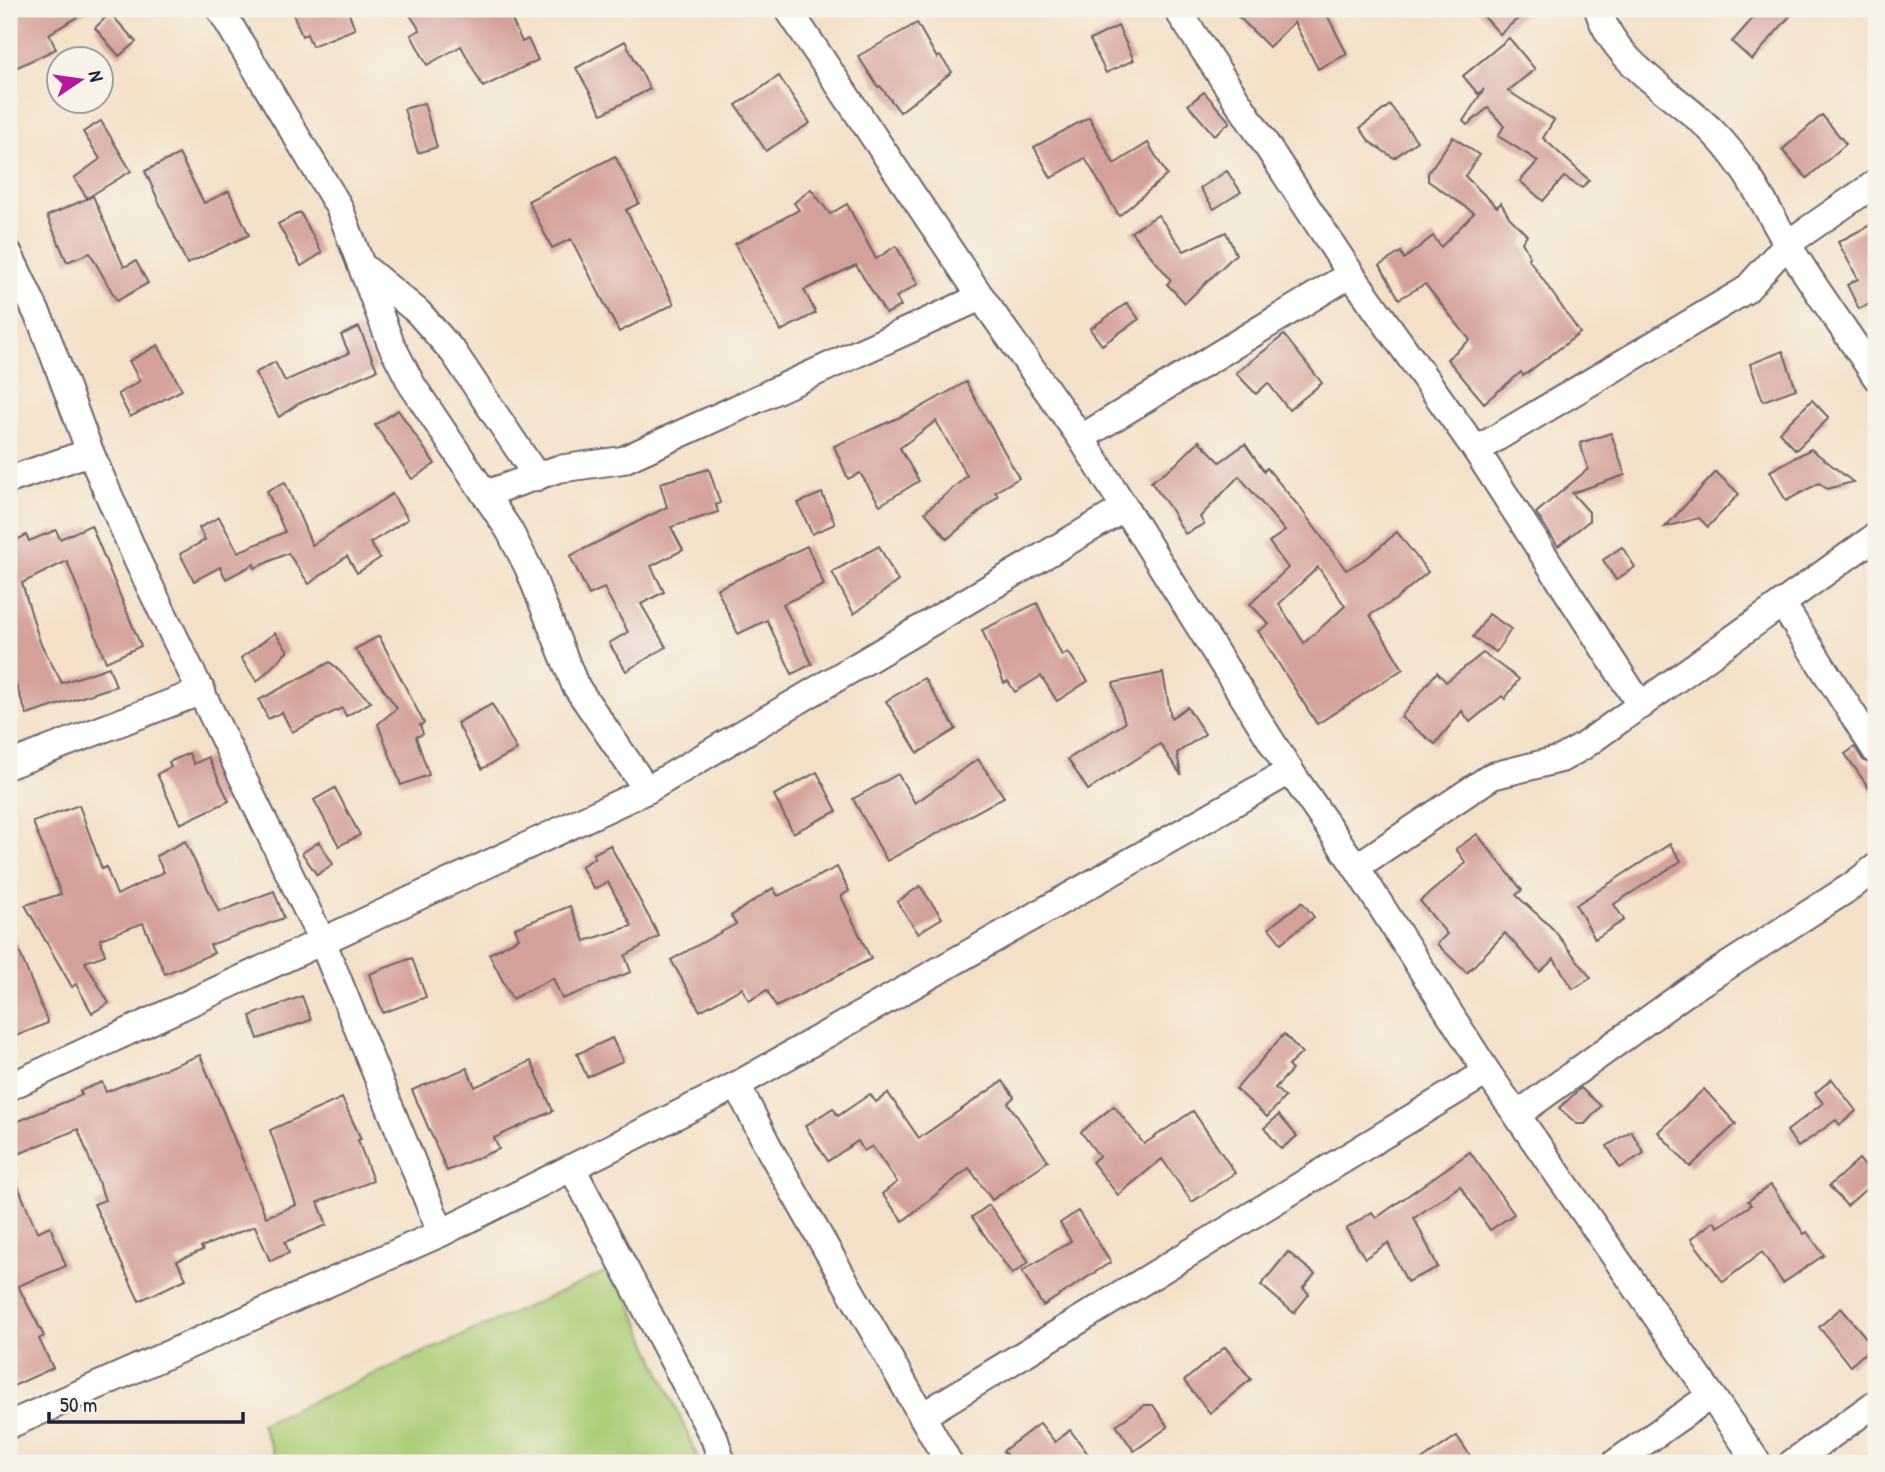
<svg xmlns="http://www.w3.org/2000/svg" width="1885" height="1472" viewBox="0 0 1885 1472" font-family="'Patrick Hand',sans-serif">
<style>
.green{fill:#aacc75;stroke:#667758;stroke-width:2}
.building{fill:#d4a09a;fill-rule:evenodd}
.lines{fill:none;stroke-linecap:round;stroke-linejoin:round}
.minor-casing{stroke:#6c646c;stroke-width:30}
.minor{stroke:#fff;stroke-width:26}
</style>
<rect width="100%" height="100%" fill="#f7f3e8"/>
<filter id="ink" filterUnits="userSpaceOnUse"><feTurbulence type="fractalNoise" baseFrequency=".0143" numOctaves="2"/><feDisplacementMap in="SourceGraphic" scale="14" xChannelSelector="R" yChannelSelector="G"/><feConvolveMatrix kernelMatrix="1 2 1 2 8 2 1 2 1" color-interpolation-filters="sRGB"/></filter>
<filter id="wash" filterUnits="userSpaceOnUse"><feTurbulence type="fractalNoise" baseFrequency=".00686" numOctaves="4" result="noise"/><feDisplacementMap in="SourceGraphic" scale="28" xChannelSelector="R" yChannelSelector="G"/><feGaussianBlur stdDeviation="1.57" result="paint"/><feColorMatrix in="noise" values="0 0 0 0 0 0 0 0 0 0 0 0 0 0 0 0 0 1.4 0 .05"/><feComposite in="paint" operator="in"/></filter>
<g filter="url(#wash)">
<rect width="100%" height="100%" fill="#f4e0c7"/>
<path class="green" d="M615 1268 700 1463H278L261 1424Z"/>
<g id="blocks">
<g class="building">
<path d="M9 9H91L49 34 56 49 9 71Z"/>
<path d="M291 9H347L355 29 312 46 307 34 302 36Z"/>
<path d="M406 9H507L522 42 528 39 538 60 483 87 461 46 427 65 411 35 420 30Z"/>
<path d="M1231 9H1324L1347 54 1318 69 1294 22 1269 47Z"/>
<path d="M1477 9H1529L1500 34Z"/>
<path d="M1761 9H1796L1752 60 1732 42Z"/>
<path d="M110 13 136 42 119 56 95 28Z"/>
<path d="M917 23 937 58 940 56 952 72 900 112 880 86 878 87 858 56Z"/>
<path d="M1118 26 1134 60 1106 73 1090 40Z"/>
<path d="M1509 38 1535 69 1508 91 1554 120 1543 138 1589 180 1582 188 1564 177 1543 201 1520 181 1538 161 1498 136 1504 126 1488 108 1467 125 1463 121 1484 89 1478 94 1463 76Z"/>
<path d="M625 41 650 89 602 114 576 68Z"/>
<path d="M779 76 810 123 766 151 736 105Z"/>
<path d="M1204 92 1230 122 1214 135 1188 105Z"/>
<path d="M424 103 437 147 418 153 404 109Z"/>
<path d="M1390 105 1417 141 1394 158 1370 142 1360 128Z"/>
<path d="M1822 115 1846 144 1807 178 1782 150Z"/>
<path d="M1089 117 1114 164 1148 143 1167 175 1119 216 1085 158 1051 178 1034 147Z"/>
<path d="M101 121 131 171 87 198 74 178 100 159 83 132Z"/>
<path d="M1453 137 1479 155 1465 176 1497 207 1501 203 1509 217 1527 235 1522 242 1530 257 1528 258 1580 333 1523 376 1521 372 1484 403 1447 359 1470 340 1425 284 1399 299 1380 265 1401 252 1404 259 1433 236 1441 247 1474 213 1428 181V173Z"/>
<path d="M179 154 204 203 229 191 249 235 187 264 145 171Z"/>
<path d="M615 156 639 203 626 210 674 304 619 332 571 239 552 248 528 201Z"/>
<path d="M1227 171 1241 192 1214 209 1200 188Z"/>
<path d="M811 189 830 214 847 204 876 259 896 246 918 284 896 297 901 306 886 314 856 265 804 290 816 313 781 331 735 244 799 210 794 203Z"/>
<path d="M93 196 124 267 136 261 148 283 117 301 90 253 67 262 47 216Z"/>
<path d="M300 212 322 253 301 266 278 224Z"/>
<path d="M1158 215 1184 251 1226 232 1236 254 1185 303 1167 284 1171 280 1131 232Z"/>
<path d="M1876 222V313L1871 303 1859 309 1847 285 1858 279 1838 242Z"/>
<path d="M1127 303 1139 319 1102 345 1090 329Z"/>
<path d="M359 327 377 370 298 404 279 417 255 373 275 362 285 381 349 353 341 335Z"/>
<path d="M1284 335 1322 383 1289 410 1268 383 1256 394 1236 373Z"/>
<path d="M158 345 182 390 130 417 118 394 140 381 129 361Z"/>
<path d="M1783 351 1796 389 1763 401 1750 364Z"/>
<path d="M966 382 1019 478 995 492 998 496 947 539 925 512 967 476 936 421 900 448 919 481 880 505 860 473 848 479 834 446 916 410Z"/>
<path d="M1812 400 1829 418 1796 450 1779 432Z"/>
<path d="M398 410 435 464 412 479 375 425Z"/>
<path d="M1611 433 1625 475 1572 493 1589 512V521L1558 546 1536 513 1588 469 1580 443Z"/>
<path d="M1199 441 1220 462 1245 444 1264 471 1267 468 1301 509 1346 570 1368 557 1397 532 1428 572 1395 600 1370 615 1403 669 1317 724 1258 631 1269 624 1250 604 1288 568 1269 542 1285 531 1239 476 1200 517 1204 524 1185 534 1170 508 1151 482 1176 464ZM1318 567 1345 606 1304 643 1279 604Z"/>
<path d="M1811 449 1853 482 1827 489 1819 483 1786 501 1770 471Z"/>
<path d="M709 469 720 503 716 505 718 512 671 527 683 550 651 566 664 592 641 604 666 647 626 671 609 643 628 632 604 588 589 595 570 556 667 507 660 483Z"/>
<path d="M1716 472 1739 494 1708 527 1699 518 1665 527Z"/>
<path d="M285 482 312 545 392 494 408 519 370 543 380 558 357 573 347 556 309 584 288 553 255 568 254 564 226 579 220 567 194 581 180 554 205 540 199 528 219 517 238 552 285 532 267 491Z"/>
<path d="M822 493 835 524 812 534 798 503Z"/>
<path d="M91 525 141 646 106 662 67 561 22 583 40 642 62 683 109 667 116 686 27 715 9 666V544L26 535 29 541 56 530 60 539Z"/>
<path d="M807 546 824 585 783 604 812 664 792 674 767 620 738 634 717 589Z"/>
<path d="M879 546 898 581 854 614 832 572Z"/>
<path d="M1622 547 1635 567 1616 580 1603 560Z"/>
<path d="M1037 603 1062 656 1068 652 1088 681 1057 701 1041 676 1015 692 1008 681 1004 683 982 630Z"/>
<path d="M1489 614 1511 629 1496 652 1473 637Z"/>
<path d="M275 633 288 651 257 682 241 658Z"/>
<path d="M379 636 424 723 420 725 423 734 416 737 429 775 401 785 378 724 397 708 355 649Z"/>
<path d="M1483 653 1519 679 1505 699 1502 696 1470 722 1462 711 1435 744 1401 717 1437 672 1446 682Z"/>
<path d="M330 662 371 702 346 716 342 708 292 732 282 712 268 719 259 700Z"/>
<path d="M1163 673 1171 718 1187 707 1205 734 1177 753 1181 775 1160 744 1088 790 1068 759 1125 723 1113 683Z"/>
<path d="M924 678 956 729 918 753 886 701Z"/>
<path d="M492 704 517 750 482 769 457 723Z"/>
<path d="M1855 747 1863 760 1876 767V798L1845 754Z"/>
<path d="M189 753 194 764 208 757 229 801 180 824 157 774 171 767 169 762Z"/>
<path d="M978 759 1004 797 887 861 853 799 898 774 915 803Z"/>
<path d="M817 772 837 811 793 833 774 795Z"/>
<path d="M335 788 360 835 339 846 314 800Z"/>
<path d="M79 805 102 869 106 867 117 895 164 872 156 856 185 841 219 912 274 891 284 918 210 945 214 953 165 974 143 923 100 939 105 955 85 962 109 1003 92 1013 76 984 72 987 25 905 61 894 33 822Z"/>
<path d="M1477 834 1522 890 1516 895 1553 929 1591 978 1573 989 1554 959 1540 972 1505 933 1467 973 1437 944 1447 934 1420 901 1466 863 1456 849Z"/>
<path d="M319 842 333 864 317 875 302 853Z"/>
<path d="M1670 844 1681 861 1614 904 1624 920 1595 939 1576 905Z"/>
<path d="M610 845 659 936 625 956 631 972 562 999 553 978 512 999 489 954 519 938 515 928 570 906 585 941 632 926 608 882 594 889 581 866 595 858 593 854Z"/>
<path d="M837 867 849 891 841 896 871 959 776 1007 767 990 749 1001 742 988 700 1011 671 960 736 924 731 916 773 888 778 896Z"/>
<path d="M920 886 942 918 918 933 897 902Z"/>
<path d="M1302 902 1314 917 1281 943 1269 928Z"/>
<path d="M10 928 48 1023 9 1039V929Z"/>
<path d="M412 958 426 997 383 1013 369 974Z"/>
<path d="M302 996 311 1020 258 1039 250 1016Z"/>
<path d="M1284 1034 1302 1053 1288 1066 1292 1070 1275 1088 1285 1097 1267 1117 1236 1089Z"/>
<path d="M612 1038 623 1061 587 1077 577 1054Z"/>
<path d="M200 1055 266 1217 296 1205 270 1130 342 1098 361 1139 358 1140 373 1181 318 1202 327 1225 285 1242 289 1253 270 1261 255 1226 201 1247 203 1250 177 1261 186 1279 139 1301 94 1204 105 1200 78 1129 9 1158V1125L82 1095 80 1091 102 1082 106 1092Z"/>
<path d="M531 1061 553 1111 494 1138 499 1149 447 1171 412 1090 467 1068 475 1087Z"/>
<path d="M1832 1079 1856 1111 1840 1125 1836 1120 1798 1147 1787 1131 1823 1103 1815 1093Z"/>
<path d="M1003 1081 1014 1097 1008 1103 1048 1161 992 1200 969 1168 903 1221 882 1194 897 1182 872 1146 864 1151 858 1141 828 1161 805 1126 833 1108 838 1116 870 1094 876 1102 888 1093 919 1138Z"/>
<path d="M1581 1088 1601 1106 1585 1124H1577L1559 1108Z"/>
<path d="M1704 1089 1736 1124 1690 1167 1658 1132Z"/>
<path d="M1114 1106 1144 1144 1193 1111 1235 1173 1192 1202 1162 1159 1118 1195 1092 1162 1099 1156 1081 1132Z"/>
<path d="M1279 1115 1297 1136 1281 1149 1264 1128Z"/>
<path d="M1631 1131 1644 1153 1620 1168 1607 1146Z"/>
<path d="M1470 1152 1514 1214 1490 1230 1460 1186 1414 1218 1438 1267 1407 1282 1388 1243 1365 1258 1346 1229 1372 1212 1376 1218Z"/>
<path d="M1859 1159 1876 1180 1847 1206 1829 1186Z"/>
<path d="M9 1165 37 1232 50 1226 66 1266 18 1286 44 1336 39 1339 53 1368 9 1388V1325L14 1322 9 1309Z"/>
<path d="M1771 1185 1804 1234 1807 1232 1824 1255 1783 1283 1762 1252 1723 1282 1691 1239 1714 1221 1718 1227 1751 1205 1748 1201Z"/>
<path d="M989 1205 1029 1262 1012 1274 972 1217Z"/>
<path d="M1078 1211 1111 1262 1043 1306 1022 1271 1071 1241 1060 1223Z"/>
<path d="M1288 1252 1315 1274 1303 1288 1309 1294 1294 1313 1261 1285Z"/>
<path d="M1841 1308 1873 1346 1850 1366 1819 1327Z"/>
<path d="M1225 1347 1251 1379 1210 1413 1184 1381Z"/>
<path d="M1145 1405H1153L1168 1427 1134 1451 1116 1425Z"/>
<path d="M1040 1423 1055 1442 1070 1430 1088 1454 1077 1463H1013L1003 1451Z"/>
<path d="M1457 1436 1475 1463H1417Z"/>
</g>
</g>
</g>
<g filter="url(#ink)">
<use href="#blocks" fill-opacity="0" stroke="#6c646c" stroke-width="2"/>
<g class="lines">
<defs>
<g id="minor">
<path d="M220 9 339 207 391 344 412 385 509 530 528 567 575 685 647 790"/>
<path d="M788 9 981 297 1081 438 1290 771 1356 867 1487 1072 1758 1463"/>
<path d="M1177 9 1351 274 1476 450 1641 706"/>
<path d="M1598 9C1615 65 1673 92 1713 132 1745 164 1764 204 1787 243 1814 289 1847 332 1876 377"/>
<path d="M9 254 43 326 90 452 139 564 323 943 441 1233"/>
<path d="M361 265 418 312 454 353 537 477"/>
<path d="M1081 438 1351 274"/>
<path d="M1476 450 1746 290 1787 244 1876 183"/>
<path d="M9 480 90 452"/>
<path d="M485 494 558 469 623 460 981 297"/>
<path d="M1783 605 1876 751"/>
<path d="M9 765 202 691"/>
<path d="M1356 867 1492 776 1561 759 1582 747 1876 536"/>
<path d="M737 1085 771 1152 949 1463"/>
<path d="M9 1087 647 790 1123 509"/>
<path d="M1518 1114 1688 991 1852 886 1876 867"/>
<path d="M572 1168 715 1440 722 1463"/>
<path d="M922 1416 1487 1072"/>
<path d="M9 1425 441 1233 737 1085 1290 771"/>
<path d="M1615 1463 1710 1396"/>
<path d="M1792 1463 1876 1403"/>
</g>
</defs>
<use href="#minor" class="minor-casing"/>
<use href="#minor" class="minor"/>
</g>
</g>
<rect width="1885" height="1472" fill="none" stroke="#f7f3e8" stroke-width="35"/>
<g transform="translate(80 80) rotate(77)"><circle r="33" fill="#f7f3e8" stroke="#a29fa3" stroke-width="2"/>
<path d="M0-5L12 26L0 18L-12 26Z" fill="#b5179e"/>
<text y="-10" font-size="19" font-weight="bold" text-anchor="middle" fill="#22223b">N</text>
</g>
<path d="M49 1412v10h194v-10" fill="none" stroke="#22223b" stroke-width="3.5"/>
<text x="60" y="1412" font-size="21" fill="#22223b" stroke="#f7f3e8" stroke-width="5" paint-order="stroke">50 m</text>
</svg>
